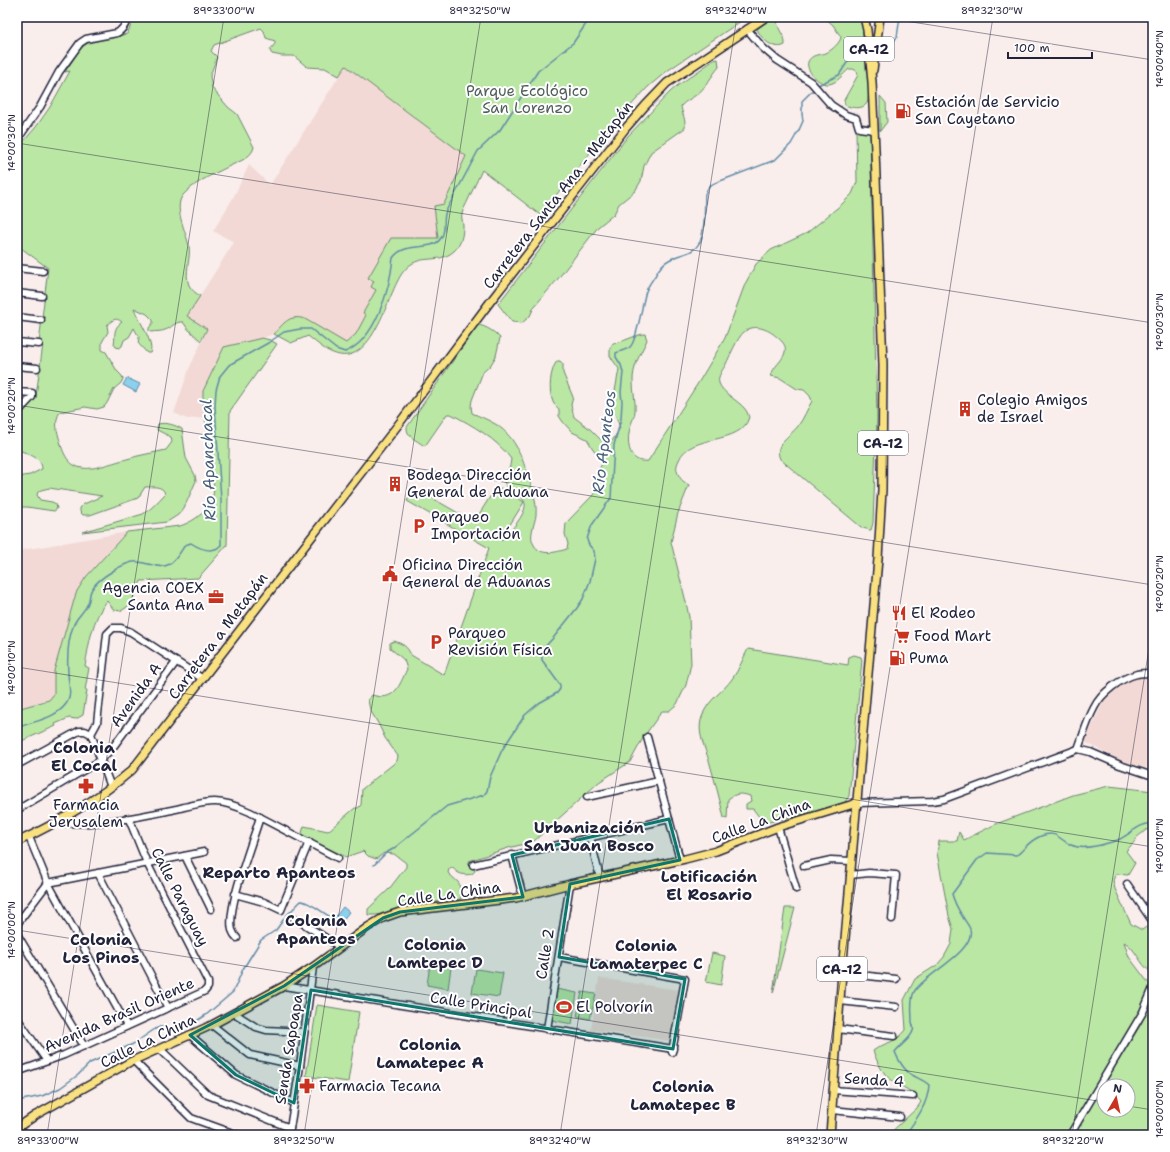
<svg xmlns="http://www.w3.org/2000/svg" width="1170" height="1152" viewBox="0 0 1170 1152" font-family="'Shantell Sans',sans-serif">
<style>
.built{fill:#f2d9d5}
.green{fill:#bae7a4;stroke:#6e8470;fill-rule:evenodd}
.water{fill:#8bd0ed;stroke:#618aa6}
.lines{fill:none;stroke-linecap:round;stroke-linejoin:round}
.stream{stroke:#618aa6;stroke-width:1.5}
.minor-casing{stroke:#22223b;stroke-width:9}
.major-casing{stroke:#22223b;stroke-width:10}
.minor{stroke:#fff;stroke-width:6}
.major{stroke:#f9e181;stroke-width:7}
.marked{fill:#0f766e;fill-opacity:0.2;stroke:#0f766e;stroke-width:3;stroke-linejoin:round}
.ticks{fill:none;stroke:#22223b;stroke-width:1;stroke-opacity:0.45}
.labels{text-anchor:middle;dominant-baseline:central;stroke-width:4;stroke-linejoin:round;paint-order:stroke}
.shield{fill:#fff;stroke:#646476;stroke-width:1}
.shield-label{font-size:14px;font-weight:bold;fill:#22223b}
.park-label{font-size:15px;fill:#505d5a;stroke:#fff}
.poi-label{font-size:15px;fill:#22223b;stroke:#fff;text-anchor:start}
.street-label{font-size:15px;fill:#22223b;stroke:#fff}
.water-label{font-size:16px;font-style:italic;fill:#475f79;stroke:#fff}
.neighbourhood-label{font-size:16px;font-weight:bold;fill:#22223b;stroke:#fff}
.neatline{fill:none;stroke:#22223b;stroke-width:1.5}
.ticks-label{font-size:10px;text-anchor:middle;fill:#22223b}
</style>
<rect width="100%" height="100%" fill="#f9eeec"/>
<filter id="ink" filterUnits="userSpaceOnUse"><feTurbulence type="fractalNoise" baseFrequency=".025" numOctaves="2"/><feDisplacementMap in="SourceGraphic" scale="8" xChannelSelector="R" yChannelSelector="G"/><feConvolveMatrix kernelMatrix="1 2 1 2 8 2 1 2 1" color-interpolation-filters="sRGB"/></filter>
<g filter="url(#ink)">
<g class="built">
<path d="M346 65 466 156 444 205 438 239 368 278 374 281 376 290 363 313 367 315 356 334 346 344 305 319H288L274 334 262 338 224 347 203 391V400L205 418 187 419 174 413 189 369 207 330 187 316 234 242 213 231 233 198 249 165 270 185Z"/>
<path d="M127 532 86 577 77 591 74 600 54 671 55 690 52 697 49 700 17 709V551Z"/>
<path d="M1153 675V770L1119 760 1085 742 1103 702 1117 689 1132 679Z"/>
<path d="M599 978 679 990 672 1041 591 1030Z"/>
</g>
<g class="green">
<path d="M141 17H747L667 71 648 87 611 127 540 215 482 170C477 180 473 190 468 200 466 205 463 209 462 214 461 218 463 222 463 226 463 235 461 245 454 251 437 266 419 251 403 272 387 293 373 370 333 353 324 350 316 342 308 336L291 343 274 334C284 323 289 314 305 319L346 343 356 334 366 315 363 313 376 290 371 287 374 281 368 278 391 238H438L434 206 444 204 466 156 346 66 339 76 325 68 307 67 294 56H282L272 54 270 51C271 47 276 45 275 41L266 38 264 31 261 28 214 45 211 51 217 57 210 76 212 88 228 107 237 114 254 147C253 151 251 154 247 157 244 160 238 162 234 164 218 172 196 181 184 194 172 206 186 231 189 246 191 259 184 273 189 285 191 290 196 293 200 296L187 316 207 329 201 341 188 329 183 322C175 321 172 328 165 330 160 332 156 331 151 332L149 331V328L153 323V320L147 314 134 308C137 318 155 343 150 353H147L138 343 139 337 134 328 129 337 124 340 122 346 119 348 116 347 114 344C116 335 112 329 122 322 115 316 112 321 107 325L108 332 102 342V350L106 352 117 371 122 376 123 379 121 383 114 389 107 403 104 407 97 409 85 407 60 412C54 421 57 431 60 441 70 483 98 466 127 459 139 455 153 453 166 450L172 442 171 437 157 430 158 424C166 422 175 425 182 429L186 458 195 475 196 481 184 508 178 515 167 522 82 532 143 514C152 509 158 501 165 494 163 485 153 487 145 487L138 498 90 515H83L80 512V508L84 504 102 496 49 488 41 490 38 492 37 495 40 500 52 502 56 504 57 509 54 511 27 507H17V483L23 476 30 475 42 469C42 457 27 454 17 449V417L36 396 43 344 39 343 48 268 17 245V149L36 127 50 107 70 71 65 72 80 49 85 45 90 42 127 34 133 21 140 20Z"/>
<path d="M774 17H782L777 20C777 30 786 36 785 45 774 51 761 39 757 29Z"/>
<path d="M824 17H860C865 27 872 94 867 103 863 110 851 108 845 105L844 100 858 75 857 71 853 69H849C843 74 837 83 829 84 821 86 805 71 808 62 811 54 820 55 826 53 832 50 840 43 841 37L833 25Z"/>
<path d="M718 59 719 67C711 76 706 88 696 95 691 99 685 101 681 106 682 114 686 119 685 128L651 152 644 166 641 181 635 191 619 204 614 214 598 227 557 280 534 307 530 316 522 323 512 322 498 304 628 136 670 92 677 86 714 60Z"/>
<path d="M880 96 886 103 887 122 880 131Z"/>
<path d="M863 124 870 125 877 418 873 523 871 530H869L861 527 780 459C773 443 791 436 798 426 804 418 807 409 812 401L810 396 804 390 797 389 780 378 771 376C773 366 783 361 785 352 787 346 782 341 777 337 768 329 754 323 744 332 737 338 730 356 726 364 723 370 717 376 719 383 722 393 739 401 745 409 747 411 748 415 749 417 742 446 689 433 679 460 677 464 676 467 677 471 680 479 682 481 689 485L678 513 671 542 686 602 689 617 691 664 686 685 677 704 669 711H662L643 738 630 762 599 782 533 842 508 848 469 861V864L474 867 475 871 472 874C465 876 457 874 453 868L449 869 448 873 459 883 461 899 410 905 409 908 376 915H368V909L389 889 406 867V863L394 854 384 853 376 859 368 856 363 851 346 857 303 836 302 833 304 826 328 831 355 808H358L361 805 362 789 397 761 398 756 385 738 379 725 370 710 368 700 372 695C395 702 399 686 407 669L404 660 390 648V643L394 641C403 644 407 646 411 655L444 675 489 548 407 501 408 499 419 492 425 494 474 522 497 486 524 502 501 539 486 530 501 540C508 537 511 530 516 524 540 492 510 500 503 480L510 466 511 459C497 439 472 425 451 414H447L425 446 423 445C416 440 406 436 407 427L477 326 479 325C487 327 495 332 500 338L496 356 490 366 483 372 472 400 471 406 472 413C481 417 489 420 497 425 517 439 522 458 529 479 533 491 537 502 536 515 535 524 528 536 534 545 541 557 557 552 567 549L568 544 565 534 566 523 594 494 596 474 602 464 600 457 593 449 587 439 572 432 563 422 559 416V409C557 407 554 405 553 402 548 391 550 370 557 361H560L563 364V373L573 397 571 405 574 417 590 429 603 442 611 443 620 428 616 416 614 414 610 397 615 391 619 369 610 356V348L613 343C625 342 636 334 645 334L647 340C641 353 632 367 633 383 633 392 636 402 635 411 635 417 631 422 630 428 626 443 629 464 648 461L700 380 725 338 745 284 756 264 771 250 807 233 842 204 852 194 857 182 856 130 858 126Z"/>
<path d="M262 338 270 340 277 344 230 411 227 545 198 578 141 581 130 605 121 611 114 610 107 601C92 619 89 644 85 666L89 668 85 690H87L83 715 76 719 69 718 55 724 56 726 17 743V709L49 700 54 694V671L74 600 77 591 86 577 127 532 180 526C201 519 220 501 212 477L203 400V391L224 347Z"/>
<path d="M748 649 848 665 849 657 854 655 861 657 862 660 849 796 845 802 814 812 769 822 760 818 753 809H746V804L751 801 750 796C741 793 736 793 728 799L727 819 724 818C720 800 715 782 710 764 706 749 696 733 702 717 707 700 723 692 732 679 739 670 743 658 748 649Z"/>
<path d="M1109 786 1153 791V829L1146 830 1136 838V840L1126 851 1135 863 1128 875 1116 874 1113 880 1115 889 1131 924 1142 930 1152 923 1153 925V971L1151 972C1139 964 1136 948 1124 942L1129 957 1150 985V990L1138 1018 1069 1135H888L917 1108 921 1102C912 1088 895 1086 885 1074 880 1068 876 1059 873 1051 886 1041 895 1044 906 1030L904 1000 915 979 937 965 944 957 951 944 953 929 949 916 937 853 939 841H957L959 832 964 840 996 824 1073 795Z"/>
<path d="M785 908H795L773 993Z"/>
<path d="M712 953 725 956 721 985 706 982Z"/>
<path d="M430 964 451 967 448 989 427 985Z"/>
<path d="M476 969 503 973 499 997 472 993Z"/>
<path d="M556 989 577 993 572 1024 551 1020Z"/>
<path d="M582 992 596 994 590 1019 577 1016Z"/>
<path d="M1153 996V1135H1073L1141 1024ZM1104 1086H1128V1110H1104Z"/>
<path d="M317 1005 359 1012 348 1082 306 1076Z"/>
</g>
<g class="water">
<path d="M127 378 140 384 136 392 123 385Z"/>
<path d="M343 907 349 912 339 925 333 920Z"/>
</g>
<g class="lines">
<g class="stream">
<path d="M17 22 29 17"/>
<path d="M892 43 897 37 900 17"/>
<path d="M816 86 839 75 850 58 864 55"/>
<path d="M17 728C33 721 55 719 66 704 73 695 68 683 68 672 67 656 68 638 74 624 78 616 85 611 88 603 90 599 89 593 92 589 97 579 127 560 138 562 150 563 159 570 170 564 177 559 181 551 185 545L191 543C200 549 213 554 221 545V500L215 406 216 390 220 376 229 365 268 343 284 332 300 329H311L336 349 345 352C376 340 390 288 393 258 405 240 432 253 441 238 447 230 442 220 446 211L478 151 500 130 538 71 573 43 586 24 587 17"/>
<path d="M374 865 386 853 393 849 447 806 484 795 487 791 490 777 502 750 525 715 539 703 557 693 560 689V685L542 660V654L543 649 554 637 577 608 583 599 590 581 595 559 594 551 589 545 587 540 588 536 592 525 611 498 614 445 621 419 622 402 621 392 623 372 621 365 616 357V353C620 351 627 350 630 347 637 341 642 305 645 295 646 288 651 282 655 276 658 270 663 263 669 260 680 253 693 255 700 242 706 228 704 209 705 194L709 186 715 183 775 160 791 144 799 130 803 121 802 114V101L814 89"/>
<path d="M17 1101 42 1096 60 1088 78 1075 90 1063 133 1044 155 1029 160 1027H183L195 1022 206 1015 233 992 243 969 261 940 276 930 286 916 301 901C308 901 322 912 329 916"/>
<path d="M905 1135C916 1120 928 1104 929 1085 924 1080 919 1079 912 1075 905 1071 898 1060 895 1052 900 1045 910 1040 913 1031 914 1029 913 1025 912 1022 912 1013 910 1000 914 992 923 975 976 952 970 929 969 926 966 922 964 919 959 911 954 902 952 894L977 860 987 853 1017 855C1026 848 1028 841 1041 836 1057 830 1058 839 1071 845 1081 850 1098 846 1108 843 1112 842 1116 841 1120 839 1131 834 1140 822 1153 824"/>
</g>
<defs>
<g id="minor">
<path d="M747 29 763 48 777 60 811 82 831 105 846 115 856 118 859 128 874 130"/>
<path d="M17 140 40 107 59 72 80 43 86 39 117 33C124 29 125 24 129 17"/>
<path d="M17 268 43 271"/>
<path d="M17 293 42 296"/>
<path d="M17 317 41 320"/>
<path d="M17 342 39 344"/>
<path d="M17 366 37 368"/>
<path d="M17 392 32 393V397L17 413"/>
<path d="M91 734 97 723 107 634 113 628H121L131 632 203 679"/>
<path d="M91 734 111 787"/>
<path d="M647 737 680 860"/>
<path d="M1078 749C1083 736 1087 721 1094 708 1101 693 1121 678 1137 674 1142 673 1148 673 1153 673"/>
<path d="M17 765 79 731H85L91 734"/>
<path d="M587 797 659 781"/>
<path d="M857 803 932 801 944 799 1078 749 1090 752 1120 765 1153 776"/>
<path d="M17 810 101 760 113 747 176 662"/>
<path d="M56 822C92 827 137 817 172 810 186 807 200 802 215 802 227 802 239 807 250 812L338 858"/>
<path d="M778 827 796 889"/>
<path d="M29 837 48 883 127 1026"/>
<path d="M590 837 600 878"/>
<path d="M512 855 523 897"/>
<path d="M185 856 211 909"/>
<path d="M473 865 669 819"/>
<path d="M804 866 831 860 851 861"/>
<path d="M98 873 168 1008"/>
<path d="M850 875 869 873 896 875 892 919"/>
<path d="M1127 884 1153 922"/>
<path d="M235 894 264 902 281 910 309 842"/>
<path d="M293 917 340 947"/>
<path d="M17 924 48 883 204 852"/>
<path d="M17 934 84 1046"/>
<path d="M237 938C235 936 233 933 232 930 226 909 253 841 260 817"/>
<path d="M559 957 685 979 672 1052"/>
<path d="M842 973 896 979"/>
<path d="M284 986 673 1049"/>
<path d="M840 1001 896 1007"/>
<path d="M234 1013 256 1027 266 1030 304 1032"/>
<path d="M17 1018 47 1061"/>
<path d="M212 1025 250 1055 300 1066"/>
<path d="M547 1029 570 884"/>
<path d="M838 1029 894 1036"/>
<path d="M190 1035 236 1075 294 1103"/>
<path d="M160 1049 208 1095 290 1128"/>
<path d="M134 1061 191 1118 238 1135"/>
<path d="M17 1072 64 1055 205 991 208 987V982L147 863 129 819"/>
<path d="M833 1090 913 1096"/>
<path d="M832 1110 900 1117"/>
<path d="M830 1134 840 1135"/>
<path d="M289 1135 300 1066 313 967"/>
<path d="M1070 1135 1143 1012 1153 988"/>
</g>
<g id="major">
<path d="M873 70 880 17"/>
<path d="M17 842C56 824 100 798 132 770L401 421 490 302 625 129 645 106 667 83 766 17"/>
<path d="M17 1128 36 1115 130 1062 212 1025 284 986 313 967 368 927 383 918 400 912 516 898 570 884 685 859 716 851 778 827 857 803"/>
<path d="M830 1135 842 973 878 559 882 490 883 365 875 150 872 82 867 30 864 17"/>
</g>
</defs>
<use href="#minor" class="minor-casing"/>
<use href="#major" class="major-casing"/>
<use href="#minor" class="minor"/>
<use href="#major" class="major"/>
</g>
</g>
<path class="marked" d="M669 819 680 860 570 884 559 957 685 979 673 1049 311 990 294 1103 236 1075 190 1035 284 986 383 918 400 912 523 897 512 855Z"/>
<path class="ticks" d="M880 17 1153 60M17 143 1153 323M17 405 1153 585M17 667 1153 847M17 930 1104 1102M1128 1106 1153 1110M47 1135 224 17M304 1135 481 17M560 1135 737 17M816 1135 993 17M1072 1135 1153 623"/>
<defs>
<symbol id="fuel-bare" viewBox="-9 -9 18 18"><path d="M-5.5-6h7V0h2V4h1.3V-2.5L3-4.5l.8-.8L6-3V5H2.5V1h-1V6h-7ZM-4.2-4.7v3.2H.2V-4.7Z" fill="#c8321e" stroke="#fff" stroke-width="2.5" paint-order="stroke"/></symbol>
<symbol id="building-bare" viewBox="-9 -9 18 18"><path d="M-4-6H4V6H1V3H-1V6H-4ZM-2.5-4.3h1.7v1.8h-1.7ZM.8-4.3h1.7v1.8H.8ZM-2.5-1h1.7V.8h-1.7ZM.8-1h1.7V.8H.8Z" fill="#c8321e" stroke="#fff" stroke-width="2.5" paint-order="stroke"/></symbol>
<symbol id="parking-bare" viewBox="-9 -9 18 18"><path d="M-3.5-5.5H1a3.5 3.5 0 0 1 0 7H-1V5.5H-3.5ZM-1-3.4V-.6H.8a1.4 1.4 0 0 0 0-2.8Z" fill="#c8321e" stroke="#fff" stroke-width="2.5" paint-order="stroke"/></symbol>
<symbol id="civic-bare" viewBox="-9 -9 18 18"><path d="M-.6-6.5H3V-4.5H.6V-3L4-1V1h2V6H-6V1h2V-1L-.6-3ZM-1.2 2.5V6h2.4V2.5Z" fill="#c8321e" stroke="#fff" stroke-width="2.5" paint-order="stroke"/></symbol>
<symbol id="office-bare" viewBox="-9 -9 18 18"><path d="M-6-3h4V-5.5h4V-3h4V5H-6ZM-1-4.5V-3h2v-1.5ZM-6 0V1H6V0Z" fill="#c8321e" stroke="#fff" stroke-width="2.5" paint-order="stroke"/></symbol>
<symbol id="restaurant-bare" viewBox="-9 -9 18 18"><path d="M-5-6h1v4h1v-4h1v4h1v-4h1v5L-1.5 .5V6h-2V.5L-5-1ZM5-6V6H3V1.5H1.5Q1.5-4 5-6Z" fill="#c8321e" stroke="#fff" stroke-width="2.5" paint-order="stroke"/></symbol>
<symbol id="supermarket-bare" viewBox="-9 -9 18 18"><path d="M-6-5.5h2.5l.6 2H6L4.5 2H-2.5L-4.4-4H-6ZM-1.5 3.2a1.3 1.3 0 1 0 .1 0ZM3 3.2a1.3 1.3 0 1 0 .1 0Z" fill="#c8321e" stroke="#fff" stroke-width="2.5" paint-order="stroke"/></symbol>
<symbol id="pharmacy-bare" viewBox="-9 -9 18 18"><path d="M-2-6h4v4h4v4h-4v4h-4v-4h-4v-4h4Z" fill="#c8321e" stroke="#fff" stroke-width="2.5" paint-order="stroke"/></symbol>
<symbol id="stadium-bare" viewBox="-9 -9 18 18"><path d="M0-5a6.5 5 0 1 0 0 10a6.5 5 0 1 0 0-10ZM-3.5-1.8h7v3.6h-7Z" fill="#c8321e" stroke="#fff" stroke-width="2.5" paint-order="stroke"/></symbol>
</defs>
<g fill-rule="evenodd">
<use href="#fuel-bare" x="892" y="100" width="22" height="22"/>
<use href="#building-bare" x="954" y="398" width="22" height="22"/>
<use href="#building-bare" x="384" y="473" width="22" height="22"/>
<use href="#parking-bare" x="408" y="515" width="22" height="22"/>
<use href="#civic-bare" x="379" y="563" width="22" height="22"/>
<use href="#office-bare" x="205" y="586" width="22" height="22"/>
<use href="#restaurant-bare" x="888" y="602" width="22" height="22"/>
<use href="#supermarket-bare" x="891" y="625" width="22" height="22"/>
<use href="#parking-bare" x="425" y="631" width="22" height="22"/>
<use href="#fuel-bare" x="886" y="647" width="22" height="22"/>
<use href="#pharmacy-bare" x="75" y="775" width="22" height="22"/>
<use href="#stadium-bare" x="553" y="996" width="22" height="22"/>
<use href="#pharmacy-bare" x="296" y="1075" width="22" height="22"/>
</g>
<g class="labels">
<g class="shield">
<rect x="844" y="37" width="50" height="24" rx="3"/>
<rect x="858" y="431" width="50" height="24" rx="3"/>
<rect x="817" y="957" width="50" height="24" rx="3"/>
</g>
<g class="shield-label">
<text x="869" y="49">CA-12</text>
<text x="883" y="443">CA-12</text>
<text x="842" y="969">CA-12</text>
</g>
<g class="park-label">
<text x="527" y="91">Parque Ecológico<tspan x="527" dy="17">San Lorenzo</tspan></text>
</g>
<g class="poi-label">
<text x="915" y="102">Estación de Servicio<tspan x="915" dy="17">San Cayetano</tspan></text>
<text x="977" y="400">Colegio Amigos<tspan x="977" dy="17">de Israel</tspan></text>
<text x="407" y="475">Bodega Dirección<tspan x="407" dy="17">General de Aduana</tspan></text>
<text x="431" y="517">Parqueo<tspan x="431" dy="17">Importación</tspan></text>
<text x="402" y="565">Oficina Dirección<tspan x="402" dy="17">General de Aduanas</tspan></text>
<text x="204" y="588" text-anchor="end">Agencia COEX<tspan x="204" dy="17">Santa Ana</tspan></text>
<text x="911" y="613">El Rodeo</text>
<text x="448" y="633">Parqueo<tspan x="448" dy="17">Revisión Física</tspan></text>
<text x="914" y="636">Food Mart</text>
<text x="909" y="658">Puma</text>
<text x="86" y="805" text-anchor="middle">Farmacia<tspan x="86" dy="17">Jerusalem</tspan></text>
<text x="576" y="1007">El Polvorín</text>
<text x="319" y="1086">Farmacia Tecana</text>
</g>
<g class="street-label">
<text transform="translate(558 195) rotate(-52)">Carretera Santa Ana - Metapán</text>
<text transform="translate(218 636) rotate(-53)">Carretera a Metapán</text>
<text transform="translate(136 695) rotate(-54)">Avenida A</text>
<text transform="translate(761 821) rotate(-20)">Calle La China</text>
<text transform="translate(449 894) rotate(-8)">Calle La China</text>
<text transform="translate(180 897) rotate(63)">Calle Paraguay</text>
<text transform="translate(545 954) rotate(-81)">Calle 2</text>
<text transform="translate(481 1005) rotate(9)">Calle Principal</text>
<text transform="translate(119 1015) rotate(-24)">Avenida Brasil Oriente</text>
<text transform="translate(148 1041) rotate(-26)">Calle La China</text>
<text transform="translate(289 1049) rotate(-81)">Senda Sapoapa</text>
<text transform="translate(874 1080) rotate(4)">Senda 4</text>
</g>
<g class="water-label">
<text transform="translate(604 442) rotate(-83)">Río Apanteos</text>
<text transform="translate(208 460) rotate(-92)">Río Apanchacal</text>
</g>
<g class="neighbourhood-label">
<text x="84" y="747">Colonia<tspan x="84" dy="18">El Cocal</tspan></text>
<text x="589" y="827">Urbanización<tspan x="589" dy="18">San Juan Bosco</tspan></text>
<text x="279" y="872">Reparto Apanteos</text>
<text x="709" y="876">Lotificación<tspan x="709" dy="18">El Rosario</tspan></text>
<text x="316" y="920">Colonia<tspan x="316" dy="18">Apanteos</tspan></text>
<text x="101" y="939">Colonia<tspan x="101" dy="18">Los Pinos</tspan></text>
<text x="435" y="944">Colonia<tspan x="435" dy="18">Lamtepec D</tspan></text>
<text x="646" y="945">Colonia<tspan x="646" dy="18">Lamaterpec C</tspan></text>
<text x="430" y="1044">Colonia<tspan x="430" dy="18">Lamatepec A</tspan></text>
<text x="683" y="1086">Colonia<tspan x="683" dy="18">Lamatepec B</tspan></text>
</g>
</g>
<rect width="1170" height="1152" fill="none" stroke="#fff" stroke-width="44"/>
<g transform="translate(1116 1098) rotate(9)"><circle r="19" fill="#ffffff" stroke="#a7a7b1"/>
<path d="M0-3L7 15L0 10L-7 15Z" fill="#c8321e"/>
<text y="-6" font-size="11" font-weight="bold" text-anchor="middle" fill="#22223b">N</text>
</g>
<path d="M1008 52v6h84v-6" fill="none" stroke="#22223b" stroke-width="2"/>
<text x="1014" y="52" font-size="12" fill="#22223b" stroke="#ffffff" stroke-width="3" paint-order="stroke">100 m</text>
<rect x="22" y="22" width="1126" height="1108" class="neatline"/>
<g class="ticks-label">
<text x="224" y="14">89°33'00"W</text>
<text x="480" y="14">89°32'50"W</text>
<text x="736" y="14">89°32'40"W</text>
<text x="992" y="14">89°32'30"W</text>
<text transform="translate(1159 59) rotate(-90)" y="4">14°00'40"N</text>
<text transform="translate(11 143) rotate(-90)" y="4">14°00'30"N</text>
<text transform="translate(1159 322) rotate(-90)" y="4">14°00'30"N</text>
<text transform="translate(11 406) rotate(-90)" y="4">14°00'20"N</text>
<text transform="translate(1159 584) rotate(-90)" y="4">14°00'20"N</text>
<text transform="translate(11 668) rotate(-90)" y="4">14°00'10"N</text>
<text transform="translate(1159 846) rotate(-90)" y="4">14°00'10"N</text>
<text transform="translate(11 930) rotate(-90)" y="4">14°00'00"N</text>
<text transform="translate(1159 1109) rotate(-90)" y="4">14°00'00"N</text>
<text x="48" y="1144">89°33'00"W</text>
<text x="304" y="1144">89°32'50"W</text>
<text x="560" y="1144">89°32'40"W</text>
<text x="817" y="1144">89°32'30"W</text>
<text x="1073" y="1144">89°32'20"W</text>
</g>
</svg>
